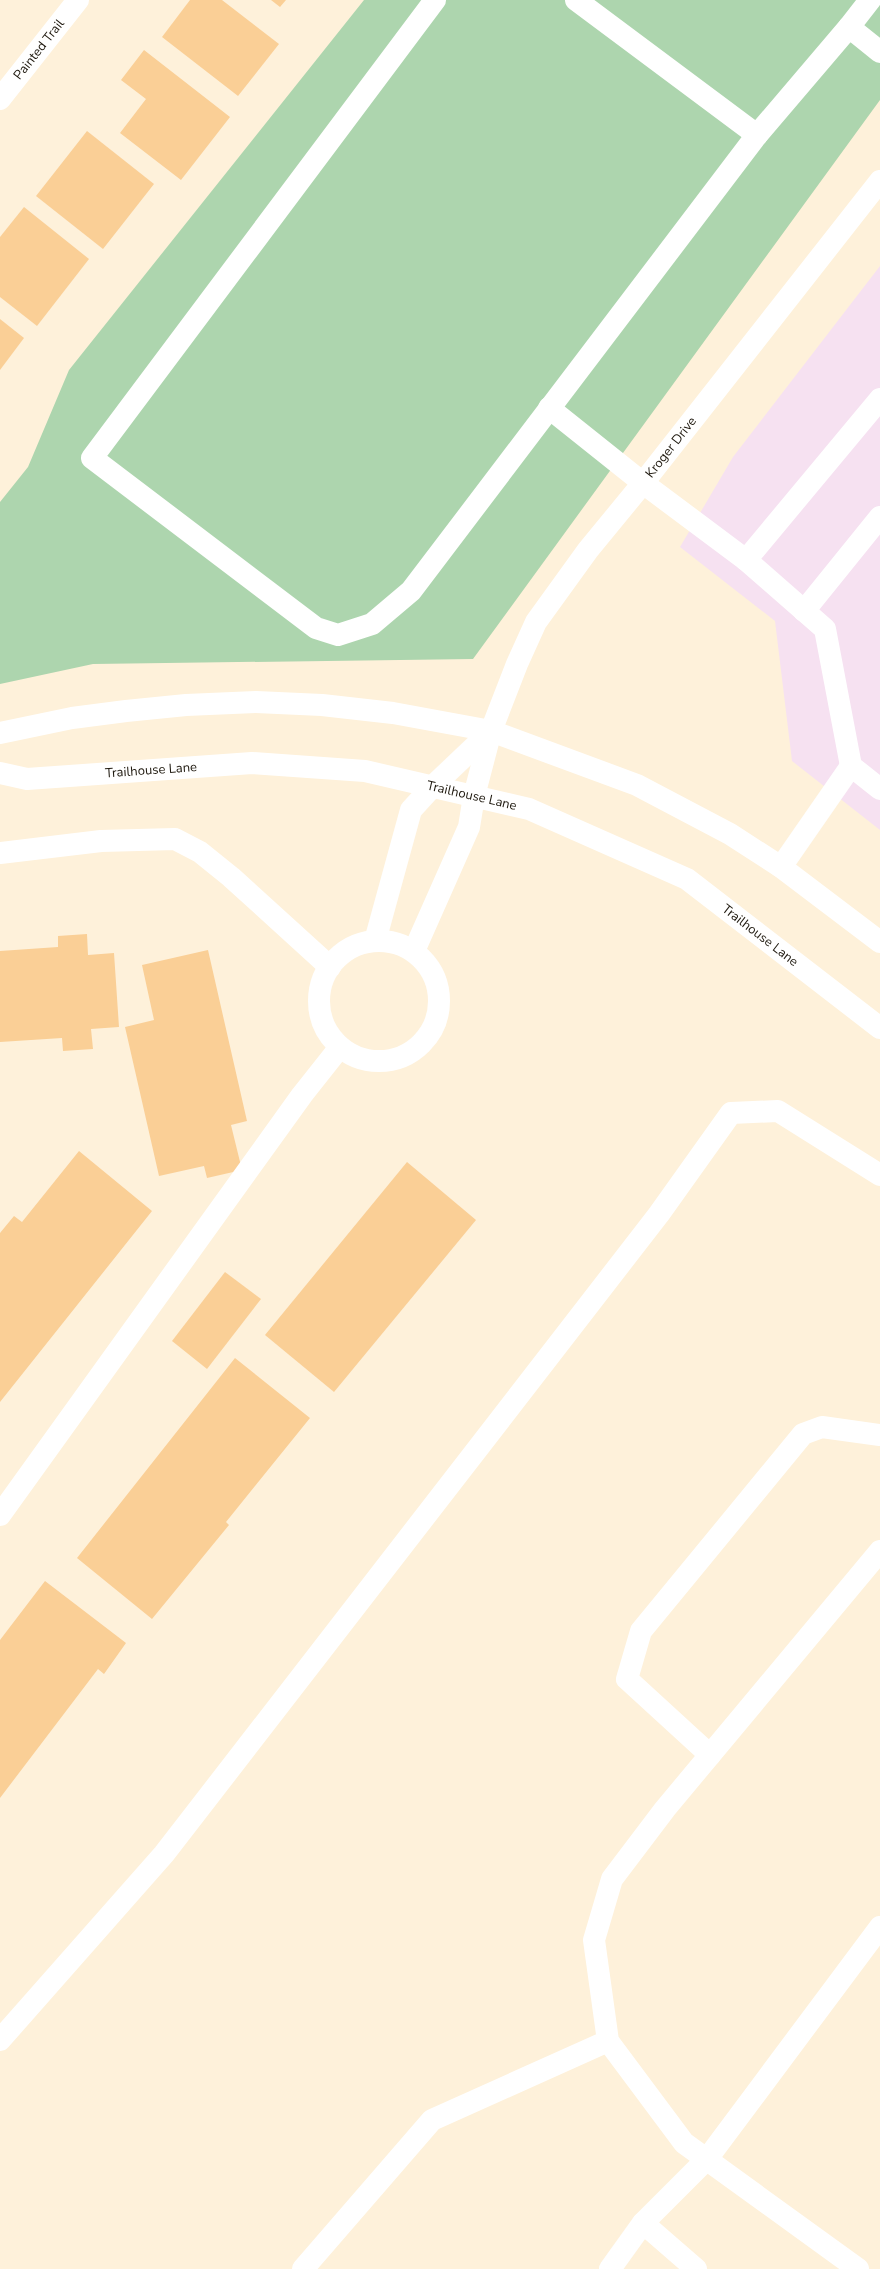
<svg xmlns="http://www.w3.org/2000/svg" width="880" height="2269" viewBox="0 0 880 2269" font-family="'Nunito Sans',sans-serif">
<style>
.commercial{fill:#f6e1f1}
.green{fill:#add5ae}
.building{fill:#facf96}
.lines{fill:none;stroke-linecap:round;stroke-linejoin:round}
.minor{stroke:#fff;stroke-width:22}
.labels{text-anchor:middle;dominant-baseline:central;stroke-width:3;stroke-linejoin:round;paint-order:stroke}
.street-label{font-size:13px;fill:#1e180e;stroke:#fff}
</style>
<rect width="100%" height="100%" fill="#fef1da"/>
<path class="commercial" d="M880 266V830L792 761 775 621 680 547 733 457Z"/>
<path class="green" d="M364 0H880V100L473 659 93 664 0 684V502L28 467 69 370Z"/>
<g class="building">
<path d="M190 0H222L279 44 238 96 162 37Z"/>
<path d="M271 0H286L280 7Z"/>
<path d="M144 50 230 117 181 180 120 133 146 99 121 80Z"/>
<path d="M87 131 154 184 103 249 36 196Z"/>
<path d="M24 207 89 259 37 326 0 297V237Z"/>
<path d="M0 319 24 338 0 370Z"/>
<path d="M87 934 88 955 114 953 119 1027 91 1029 93 1049 63 1051 62 1038 0 1042V951L58 947V936Z"/>
<path d="M208 950 247 1121 231 1125 242 1170 207 1178 204 1166 159 1176 125 1027 154 1020 142 965Z"/>
<path d="M79 1151 152 1211 0 1402V1233L14 1216 22 1222Z"/>
<path d="M407 1162 476 1220 334 1392 265 1335Z"/>
<path d="M225 1272 261 1299 207 1369 172 1341Z"/>
<path d="M235 1358 310 1418 226 1522 229 1525 152 1619 77 1558Z"/>
<path d="M45 1581 126 1643 104 1674 98 1669 0 1798V1640Z"/>
</g>
<g class="lines">
<g class="minor">
<path d="M435 0 92 458 316 628 338 635 372 624 411 591 757 135"/>
<path d="M576 0 757 135 849 27 880 52"/>
<path d="M849 27 870 0"/>
<path id="s1" d="M0 99 78 0"/>
<path d="M549 408 643 483 746 560 825 629 851 766 880 789"/>
<path d="M746 560 880 399"/>
<path d="M804 611 880 517"/>
<path d="M0 733 72 718 126 711 186 705 256 702 322 705 393 713 491 731 637 785 730 834 781 867 880 942"/>
<path id="s2" d="M0 773 27 779 252 763 365 771 529 809 687 879 880 1028"/>
<path d="M0 853 101 841 175 839 200 852 231 877 330 967"/>
<path d="M781 867 851 766"/>
<path d="M375 941 411 810 432 787 491 731"/>
<circle cx="379" cy="1001" r="60"/>
<path id="s3" d="M414 951 469 827 474 796 491 731 517 664 536 622 588 550 643 483 880 181"/>
<path d="M0 1515 302 1095 340 1047"/>
<path d="M710 1755 627 1679 641 1631 803 1434 822 1427 880 1435"/>
<path d="M0 2040 164 1854 659 1214 731 1113 778 1111 880 1175"/>
<path d="M303 2269 432 2120 608 2041"/>
<path d="M610 2269 643 2223"/>
<path d="M696 2269 643 2223 707 2159 880 1927"/>
<path d="M858 2269 684 2143 608 2041 594 1940 612 1879 665 1809 880 1551"/>
</g>
</g>
<g class="labels">
<g class="street-label">
<text stroke="none"><textPath href="#s1" startOffset="63">Painted Trail</textPath></text>
<text stroke="none"><textPath href="#s3" startOffset="573">Kroger Drive</textPath></text>
<text stroke="none"><textPath href="#s2" startOffset="152">Trailhouse Lane</textPath></text>
<text stroke="none"><textPath href="#s2" startOffset="476">Trailhouse Lane</textPath></text>
<text stroke="none"><textPath href="#s2" startOffset="800">Trailhouse Lane</textPath></text>
</g>
</g>
</svg>
